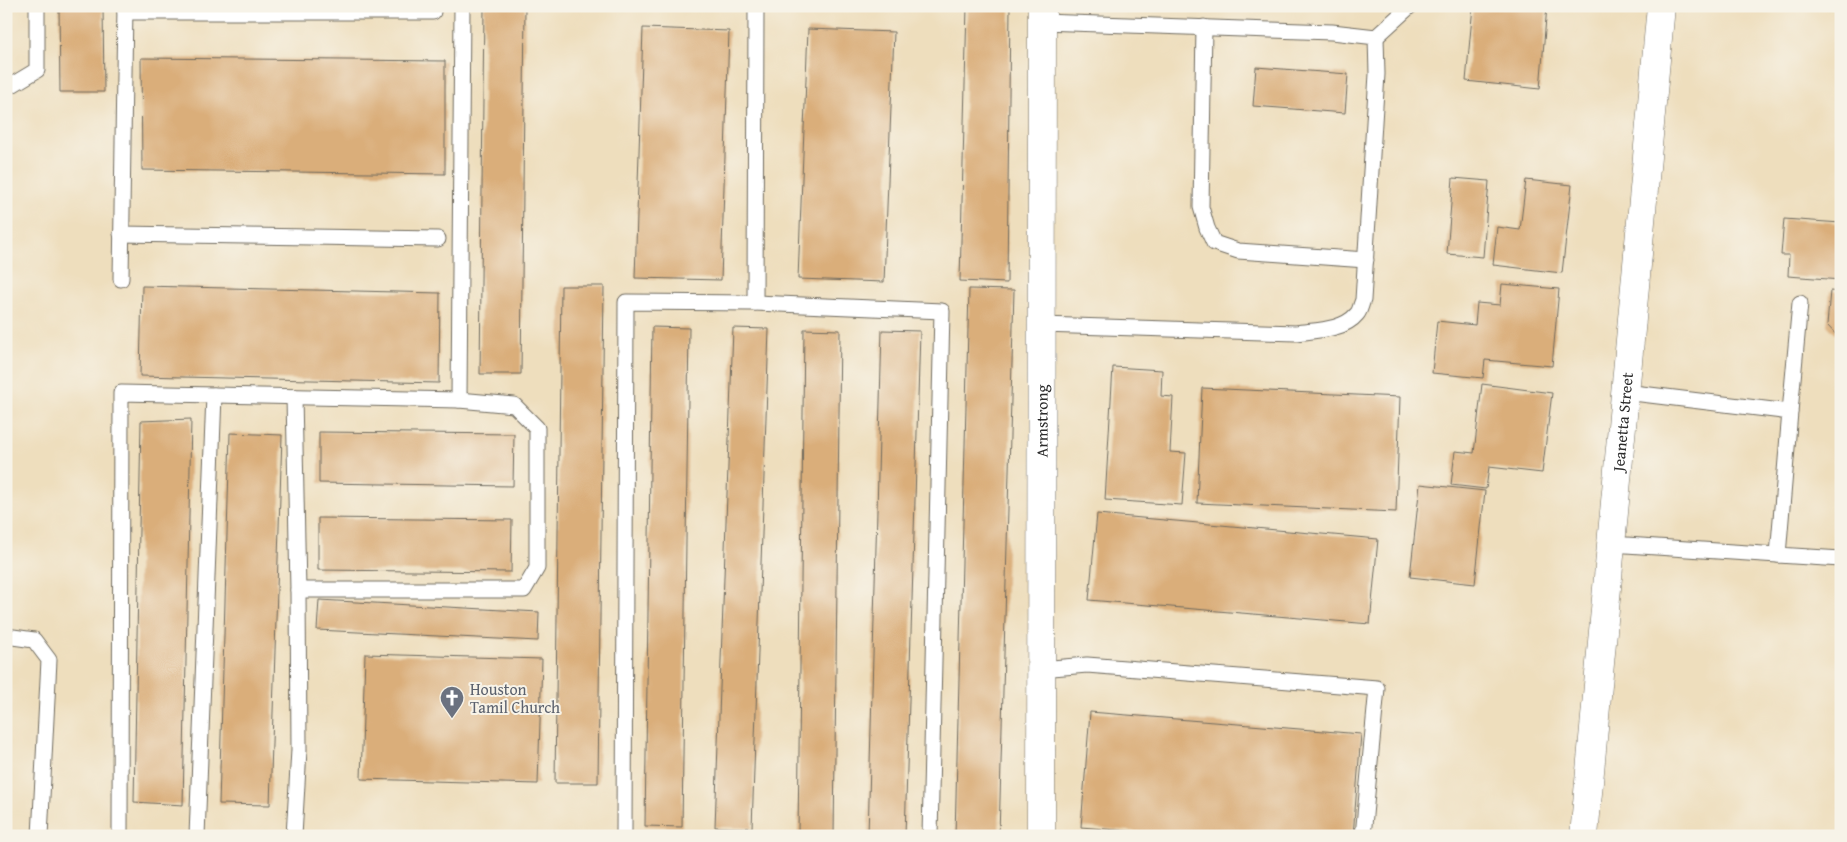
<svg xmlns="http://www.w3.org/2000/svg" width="1847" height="842" viewBox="0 0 1847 842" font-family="'Gentium Book Plus',serif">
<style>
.building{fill:#daae7a}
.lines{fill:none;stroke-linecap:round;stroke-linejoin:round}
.service-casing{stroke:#6f6a5e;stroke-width:17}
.minor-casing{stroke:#6f6a5e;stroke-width:29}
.tertiary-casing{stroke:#6f6a5e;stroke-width:29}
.service{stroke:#fff;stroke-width:15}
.minor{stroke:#fff;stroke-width:28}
.tertiary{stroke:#fff;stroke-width:28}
.labels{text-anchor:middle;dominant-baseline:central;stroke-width:4;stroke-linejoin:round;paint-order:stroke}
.street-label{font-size:16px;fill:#2b2b2b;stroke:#f7f3e8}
.worship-label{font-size:16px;fill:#5b616d;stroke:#f7f3e8;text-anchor:start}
</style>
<rect width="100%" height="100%" fill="#f7f3e8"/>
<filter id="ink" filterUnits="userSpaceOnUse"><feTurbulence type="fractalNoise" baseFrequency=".02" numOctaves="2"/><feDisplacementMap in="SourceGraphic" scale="10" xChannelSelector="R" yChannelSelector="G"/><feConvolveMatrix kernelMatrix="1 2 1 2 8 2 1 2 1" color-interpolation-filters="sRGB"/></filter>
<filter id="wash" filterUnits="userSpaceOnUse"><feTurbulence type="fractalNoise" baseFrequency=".0096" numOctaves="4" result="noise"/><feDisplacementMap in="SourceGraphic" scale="20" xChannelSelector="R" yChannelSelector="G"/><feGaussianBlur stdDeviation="1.12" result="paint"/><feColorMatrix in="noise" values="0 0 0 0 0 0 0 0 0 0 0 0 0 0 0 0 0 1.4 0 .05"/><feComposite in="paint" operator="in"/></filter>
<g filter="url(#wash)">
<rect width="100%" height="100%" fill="#eedebd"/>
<g id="blocks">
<g class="building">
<path d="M59 6H103L104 92H60Z"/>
<path d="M484 6H525L521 374H480Z"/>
<path d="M967 6H1010L1007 283 960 281Z"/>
<path d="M1473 6H1547L1540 89 1466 81Z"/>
<path d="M643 28 729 31 721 280 635 278Z"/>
<path d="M808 29 894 32 884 282 798 279Z"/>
<path d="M141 58 445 61V174L142 170Z"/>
<path d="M1256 67 1348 74 1345 113 1253 106Z"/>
<path d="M1453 178 1489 181 1483 257 1447 254Z"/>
<path d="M1526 180 1572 185 1562 273 1493 265 1497 227 1520 230Z"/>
<path d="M1784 219 1841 223V280L1788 276 1789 255H1781Z"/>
<path d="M1502 284 1559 289 1552 366 1485 360 1483 378 1432 373 1437 321 1475 325 1477 303 1500 305Z"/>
<path d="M142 286 440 293 439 383 140 376Z"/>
<path d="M561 286H604L598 783H555Z"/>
<path d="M969 289 1014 290 999 836H955Z"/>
<path d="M1830 291 1841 292V340L1827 325Z"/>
<path d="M652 327 689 328 682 827 645 826Z"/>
<path d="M733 328 769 329 752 828 715 827Z"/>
<path d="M804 329 840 330 834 836H798Z"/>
<path d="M882 330 920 331 905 836H868Z"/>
<path d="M1113 367 1162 370 1161 396 1173 397 1170 452 1186 453 1182 505 1105 500Z"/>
<path d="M1482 384 1552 393 1542 473 1489 467 1486 489 1451 485 1455 451 1474 453Z"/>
<path d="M1202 388 1400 397 1396 512 1197 503Z"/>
<path d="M191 419 183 805 134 802 141 421Z"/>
<path d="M319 432 514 434 513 486 319 483Z"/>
<path d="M230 433 282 435 270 805 219 804Z"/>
<path d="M1420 484 1485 491 1475 584 1410 577Z"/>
<path d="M1097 514 1378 539 1370 624 1089 600Z"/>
<path d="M318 518 512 520 511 572 318 570Z"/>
<path d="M319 600 539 612 538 641 317 630Z"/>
<path d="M365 654 542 659 538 784 361 779Z"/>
<path d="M1090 712 1361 734 1353 836H1188L1081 827Z"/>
</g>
</g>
</g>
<g filter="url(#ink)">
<use href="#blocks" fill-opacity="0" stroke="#6f6a5e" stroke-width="1"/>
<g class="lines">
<defs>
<g id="service">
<path d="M125 12H433"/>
<path d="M1204 27 1201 207 1207 228 1214 243 1238 251 1366 260"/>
<path d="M1376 37 1410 6"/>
<path d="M6 85H12L37 70V6"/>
<path d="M121 234 438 239"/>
<path d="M121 279 125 6"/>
<path d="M755 303 756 6"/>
<path d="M1042 325 1296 333C1315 330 1343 331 1357 314 1360 311 1361 304 1363 300L1377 74 1376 37 1332 32 1042 22"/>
<path d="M1625 392 1790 412 1778 555 1841 559"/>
<path d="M294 397 298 590"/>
<path d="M1790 412 1800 303"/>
<path d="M1611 544 1778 555"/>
<path d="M6 636 34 640 49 660 40 836"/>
<path d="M1041 669 1087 665 1377 688 1363 836"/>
<path d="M120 836 121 393 459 400"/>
<path d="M197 836 214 395"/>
<path d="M294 836 299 750 298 590H524L537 568V428L514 405 459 400 462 6"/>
<path d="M624 836 626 302 755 303 942 311 930 836"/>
</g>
<g id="minor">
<path id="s1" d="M1041 836 1042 6"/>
</g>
<g id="tertiary">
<path id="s2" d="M1584 836 1661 6"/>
</g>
</defs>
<use href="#service" class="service-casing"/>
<use href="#minor" class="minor-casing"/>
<use href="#tertiary" class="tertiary-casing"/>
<use href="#service" class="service"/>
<use href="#minor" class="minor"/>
<use href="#tertiary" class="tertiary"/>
</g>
</g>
<defs>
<symbol id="church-pin" viewBox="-11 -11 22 30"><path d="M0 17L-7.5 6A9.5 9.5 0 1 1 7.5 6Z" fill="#6b7280" stroke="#f7f3e8"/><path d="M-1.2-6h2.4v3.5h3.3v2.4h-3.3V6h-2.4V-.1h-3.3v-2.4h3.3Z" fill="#fff"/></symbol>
</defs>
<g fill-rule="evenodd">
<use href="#church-pin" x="438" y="684" width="28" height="38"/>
</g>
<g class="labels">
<g class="street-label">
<text stroke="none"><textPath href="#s1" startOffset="415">Armstrong</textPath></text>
<text stroke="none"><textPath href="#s2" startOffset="416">Jeanetta Street</textPath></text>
</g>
<g class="worship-label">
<text x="470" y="689">Houston<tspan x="470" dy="18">Tamil Church</tspan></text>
</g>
</g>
<rect width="1847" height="842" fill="none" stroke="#f7f3e8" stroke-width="25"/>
</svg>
